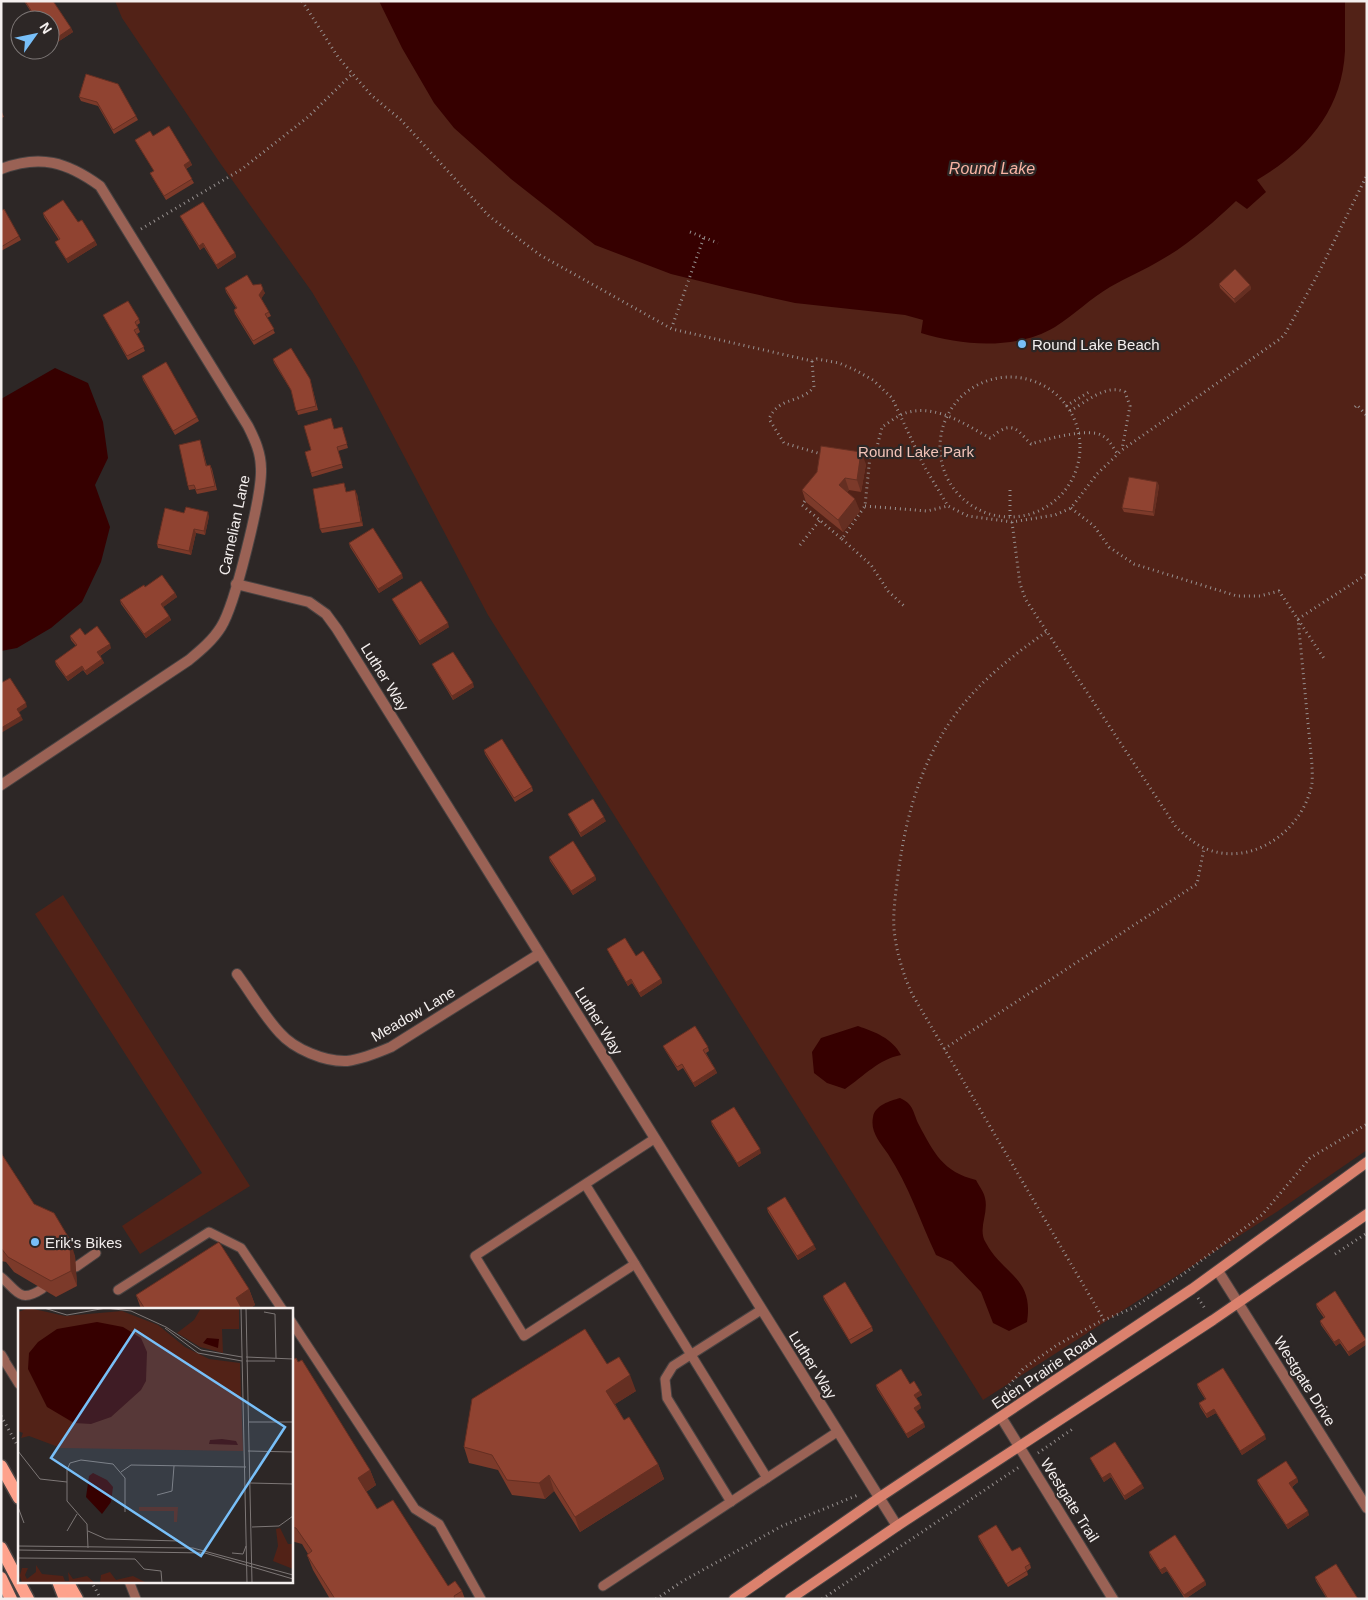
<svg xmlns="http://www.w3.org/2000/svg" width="1368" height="1600" viewBox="0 0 1368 1600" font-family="Helvetica,sans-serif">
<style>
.green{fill:#522217}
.water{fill:#360000}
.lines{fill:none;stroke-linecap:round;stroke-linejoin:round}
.service-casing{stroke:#494342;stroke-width:11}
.minor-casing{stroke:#494342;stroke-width:12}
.secondary-casing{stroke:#494342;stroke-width:12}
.primary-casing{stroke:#494342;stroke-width:15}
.path{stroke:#979190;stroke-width:3;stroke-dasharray:1 4;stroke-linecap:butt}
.service{stroke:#9a6255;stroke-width:9}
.minor{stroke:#9a6255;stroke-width:10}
.secondary{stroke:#db816d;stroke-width:10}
.primary{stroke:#fea28c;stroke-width:12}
.wall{fill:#7c3a2a}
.shaded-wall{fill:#652f22}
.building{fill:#904331;stroke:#652f22}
.poi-dot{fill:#78bff8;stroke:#2d2726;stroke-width:2}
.labels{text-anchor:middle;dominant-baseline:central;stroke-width:4.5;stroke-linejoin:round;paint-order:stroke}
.poi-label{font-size:15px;fill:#f4efee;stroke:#2d2726;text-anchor:start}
.park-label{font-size:15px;fill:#f2c3b8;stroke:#2d2726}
.street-label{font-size:15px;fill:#f4efee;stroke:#2d2726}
.water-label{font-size:16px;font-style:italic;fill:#f7b3a3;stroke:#2d2726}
.inset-road{fill:none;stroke:#7d7776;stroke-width:1}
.view{fill:#78bff8;fill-opacity:0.15;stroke:#78bff8;stroke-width:2.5}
.inset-edge{fill:none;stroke:#f4efee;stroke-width:2.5}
</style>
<rect width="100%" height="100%" fill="#2d2726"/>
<g class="green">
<path d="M115 1H1367V1150L1278 1211 983 1400 488 615 357 367 312 292 220 163 122 18Z"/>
<path d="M63 895 250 1186 140 1254 122 1226 202 1173 35 914Z"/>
</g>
<g class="water">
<path d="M379 1H1345C1345 18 1345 34 1345 51 1342 111 1306 151 1257 180L1266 192 1247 209 1236 201C1214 222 1188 245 1161 260 1145 270 1127 277 1110 287 1091 298 1074 315 1055 327 1017 350 962 346 921 333L923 320 905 315 795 303 732 289 671 274 595 245 511 179 454 128 434 103 402 48Z"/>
<path d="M55 368 88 383 103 422 108 458 95 485 110 527 101 562 82 602 51 628 17 648 1 651V399Z"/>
<path d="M858 1026C875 1032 892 1038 901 1055 879 1059 864 1076 845 1089L827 1083 814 1073 812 1052 821 1038Z"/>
<path d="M900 1098C914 1104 913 1113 919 1125 934 1153 943 1172 976 1180 979 1186 984 1192 985 1198 989 1214 977 1229 986 1243 1004 1276 1034 1277 1027 1322L1009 1331 993 1323 981 1292 952 1262 936 1255C920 1221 909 1186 888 1154 880 1142 870 1132 873 1117 875 1105 890 1101 900 1098Z"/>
</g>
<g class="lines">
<defs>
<g id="service">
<path d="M585 1184 635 1264 524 1336 475 1256 654 1139"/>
<path d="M76 1267 96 1253"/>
<path d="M1 1277C17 1290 19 1304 42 1289"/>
<path d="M118 1290 209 1232 241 1248 282 1309"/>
<path d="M291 1321 415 1509 439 1524 481 1599"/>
<path d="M4 1360 19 1384"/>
<path d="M767 1478 837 1432"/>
<path d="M731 1502 667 1398 665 1379 673 1366 761 1310"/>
<path d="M129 1581 136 1599"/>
<path d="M603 1586 767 1478 635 1264"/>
</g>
<g id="minor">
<path d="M1 169C40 154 67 162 100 186L248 426C255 440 261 453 261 469 262 495 235 605 221 627 213 640 201 650 189 660L1 785"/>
<path d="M236 584 309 602 326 614 337 629 897 1526"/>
<path d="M237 974C251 993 264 1016 280 1033 294 1049 325 1062 347 1061 362 1059 377 1053 391 1047L539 954"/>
<path d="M1218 1271 1367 1508"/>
<path d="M1 1355 4 1360"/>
<path d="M1001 1417 1113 1599"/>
</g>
<g id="secondary">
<path d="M734 1599 880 1497 1192 1289 1367 1162"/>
<path d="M790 1599 897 1526 1213 1320 1367 1214"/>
</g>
<g id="primary">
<path d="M1 1466 19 1498"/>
<path d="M1 1548 28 1599"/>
<path d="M1 1578 11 1599"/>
<path d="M58 1581 65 1599"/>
<path d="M67 1581 77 1599"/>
</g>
</defs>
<use href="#service" class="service-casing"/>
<use href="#minor" class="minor-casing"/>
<use href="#secondary" class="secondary-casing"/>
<use href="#primary" class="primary-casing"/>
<g class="path">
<path d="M302 1 338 57 371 95 401 120 489 216 540 255 672 329 812 361 817 359 839 363 855 370 873 380 892 398 924 466 948 506 968 516 1012 522 1055 515 1071 508 1097 474 1122 450 1280 339 1285 334 1318 274 1367 175"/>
<path d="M141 229 242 169 308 117 352 74"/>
<path d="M690 232 718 243"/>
<path d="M673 324 704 237"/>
<path d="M812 361 814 387C800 404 779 396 769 419L784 443 821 454"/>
<circle cx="1010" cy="447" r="70"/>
<path d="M1066 406 1089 392"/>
<path d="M1355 407 1357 405 1367 416"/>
<path d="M1070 411C1086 402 1107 383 1125 392L1130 406 1122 449"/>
<path d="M822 450 870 456 865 506 842 539 802 505 817 484Z"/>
<path d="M870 456 876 451 882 427C890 422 899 414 909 412 938 405 966 425 990 438 994 436 996 433 1000 431 1015 421 1022 436 1031 444 1046 439 1090 427 1103 436 1110 440 1113 448 1118 454"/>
<path d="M1010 490V517"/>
<path d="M865 506 927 511 948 506"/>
<path d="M1071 508 1094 526 1109 547 1134 564 1237 596H1260L1279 591 1325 660"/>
<path d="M1012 522 1020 584 1026 600 1176 827C1185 835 1193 843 1204 848 1250 868 1300 833 1311 788 1313 781 1312 772 1312 765L1298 619"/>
<path d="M842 539 871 565 888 591 904 606"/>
<path d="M800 545 820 520"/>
<path d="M1298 619 1367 574"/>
<path d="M1046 632C1015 654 985 677 961 707 921 757 904 821 897 883 895 898 893 914 894 929 896 951 903 974 912 994L1104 1320"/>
<path d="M944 1049 1197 884 1204 848"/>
<path d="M1335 1254 1367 1233"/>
<path d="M1198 1298 1206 1310"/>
<path d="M993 1404 1023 1369 1057 1345 1099 1322 1133 1308 1182 1275 1262 1215 1310 1158 1367 1124"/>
<path d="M1 1416 19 1448"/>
<path d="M1038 1453 1074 1428"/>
<path d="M91 1581 101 1599"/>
<path d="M656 1599 683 1581 782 1526 858 1495"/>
<path d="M822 1599 1019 1467"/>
</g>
<use href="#service" class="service"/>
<use href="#minor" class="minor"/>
<use href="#secondary" class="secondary"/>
<use href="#primary" class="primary"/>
</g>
<g class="wall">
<path d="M24 1H53L71 28 73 32 53 45 50 40V20H36Z"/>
<path d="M86 74 136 116 138 120 114 134 98 106 81 101 79 97Z"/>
<path d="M1 110 4 117 1 118Z"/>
<path d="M153 136 190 161 192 165 186 169 194 183 166 200 152 177 150 173 154 171 137 144 135 140Z"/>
<path d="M1 211 19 236 21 240 1 251Z"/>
<path d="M43 213 78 222 95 241 97 245 68 263 57 246 55 242 59 240 44 217Z"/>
<path d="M180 216 235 253 236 257 218 269 204 247 200 250 182 220Z"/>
<path d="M1219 284 1250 285 1251 289 1235 303 1220 288Z"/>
<path d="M253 285 265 293 261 298 269 312 271 316 267 318 275 333 254 345 235 314 234 310 236 308 226 292 225 288Z"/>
<path d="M103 315 139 319 140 323 137 325 140 332 137 334 145 351 128 360 105 319Z"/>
<path d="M273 359 310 379 318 410 298 415 292 392 274 363Z"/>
<path d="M142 376 197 417 199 421 175 435 143 380Z"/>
<path d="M342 427 348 448 338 451 343 468 312 477 305 452 311 450 334 429Z"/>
<path d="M200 440 207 466 210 465 212 469 217 490 197 494 195 489 189 490 188 486Z"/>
<path d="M866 464 861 492 849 490 847 492 860 511 843 532 806 502 802 490Z"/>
<path d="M1157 482 1159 486 1154 516 1124 512 1122 508Z"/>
<path d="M346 487V492L357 494 363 526 322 533 320 529Z"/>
<path d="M184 513 209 516 205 535 196 533 191 555 158 548 157 544Z"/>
<path d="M349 543 403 578 379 593 350 547Z"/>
<path d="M145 587 175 593 177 597 163 607 169 616 171 620 146 638 121 604 120 600Z"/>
<path d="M392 599 449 627 420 645 394 603Z"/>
<path d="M85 635 111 648 100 656 104 663 87 675 83 670 68 681 56 665 55 661 76 646 71 640 70 636Z"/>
<path d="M432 664 474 687 453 700 434 668Z"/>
<path d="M484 750 532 787 533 791 515 802 485 754Z"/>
<path d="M568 814 606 821 581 837 570 818Z"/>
<path d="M549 857 595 876 596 880 573 895 550 861Z"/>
<path d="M607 949 636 956 661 979 662 983 641 997 632 983 628 986 609 953Z"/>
<path d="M663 1046 708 1047 709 1051 706 1053 715 1069 717 1073 695 1087 683 1068 678 1071 665 1050Z"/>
<path d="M711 1121 761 1153 739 1167 712 1125Z"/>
<path d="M1 1153 34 1204 75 1256 77 1286 56 1297 14 1272 6 1262 1 1261Z"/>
<path d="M767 1208 816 1249 798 1260 768 1212Z"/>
<path d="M249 1289 255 1305 249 1309H141L136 1295Z"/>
<path d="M823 1296 872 1327 873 1331 851 1344 824 1300Z"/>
<path d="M1316 1304 1367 1340V1344L1349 1356 1340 1343 1336 1346 1321 1325 1320 1321 1324 1318 1317 1308Z"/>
<path d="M291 1361 370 1470 376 1485 366 1492 377 1509 448 1586 462 1591 465 1599H330L313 1570 307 1555 308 1554 302 1544 291 1541Z"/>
<path d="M607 1364 636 1391 615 1404 624 1420 658 1464 664 1479 580 1532 554 1491 545 1499 512 1495 498 1470 469 1463 464 1447Z"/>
<path d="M910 1384 920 1391 922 1395 916 1398 921 1408 916 1411 925 1427 908 1438 877 1389 876 1385Z"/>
<path d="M1197 1384 1266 1439 1242 1455 1216 1413 1207 1418 1200 1407 1199 1403 1205 1399 1198 1388Z"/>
<path d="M1090 1458 1144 1488 1125 1500 1111 1477 1104 1482 1092 1462Z"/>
<path d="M1297 1478 1298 1482 1292 1487 1309 1515 1288 1529 1258 1484 1257 1480Z"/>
<path d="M978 1536 1012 1551 1030 1564 1031 1568 1027 1571 1028 1575 1008 1587 979 1540Z"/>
<path d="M1149 1552 1205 1581 1206 1585 1185 1599 1167 1571 1162 1574 1150 1556Z"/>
<path d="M1315 1577 1358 1599H1327L1316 1581Z"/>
</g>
<g class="shaded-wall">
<path d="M71 28 73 32 53 45 52 41Z"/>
<path d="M190 161 192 165 185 169 184 165Z"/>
<path d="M95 241 97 245 68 263 66 259Z"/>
<path d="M203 243 204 247 200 250 199 246Z"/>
<path d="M235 253 236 257 218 269 216 265Z"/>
<path d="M1250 285 1251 289 1235 303 1234 299Z"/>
<path d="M263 289 265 293 261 299 259 295Z"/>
<path d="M861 452 866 464 861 492 857 480Z"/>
<path d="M845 478 849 490 843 497 839 485Z"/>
<path d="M1157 482 1159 486 1154 516 1153 512Z"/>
<path d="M355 490 357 494 363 526 361 522Z"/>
<path d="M855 499 860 511 843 532 838 520Z"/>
<path d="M208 512 209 516 205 535 204 531Z"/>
<path d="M194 529 196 533 191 555 189 551Z"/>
<path d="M402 574 403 578 379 593 378 589Z"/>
<path d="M175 593 177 597 162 608 161 604Z"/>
<path d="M169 616 171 620 146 638 144 634Z"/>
<path d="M448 623 449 627 420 645 419 641Z"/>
<path d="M110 644 111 648 99 656 97 652Z"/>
<path d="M102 659 104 663 87 675 85 671Z"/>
<path d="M82 666 83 670 68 681 66 677Z"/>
<path d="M473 683 474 687 453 700 452 696Z"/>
<path d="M26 703 27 707 18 713 17 709Z"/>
<path d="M21 716 23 720 1 733V728Z"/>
<path d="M604 817 606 821 581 837 580 833Z"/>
<path d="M595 876 596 880 573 895 571 891Z"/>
<path d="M631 979 632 983 628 986 626 982Z"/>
<path d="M661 979 662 983 641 997 639 993Z"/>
<path d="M715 1069 717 1073 695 1087 693 1083Z"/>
<path d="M760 1149 761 1153 739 1167 737 1163Z"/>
<path d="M70 1240 75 1256 77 1286 71 1271Z"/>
<path d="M814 1245 816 1249 798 1260 797 1256Z"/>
<path d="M249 1289 255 1305 249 1309H240L236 1298Z"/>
<path d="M1339 1339 1340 1343 1336 1346 1334 1342Z"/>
<path d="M1366 1340 1367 1344 1349 1356 1348 1352Z"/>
<path d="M630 1375 636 1391 612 1406 606 1391Z"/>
<path d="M920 1391 922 1395 915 1399 914 1395Z"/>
<path d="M920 1404 921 1408 916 1412 914 1408Z"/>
<path d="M1214 1409 1216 1413 1207 1418 1206 1414Z"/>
<path d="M924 1423 925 1427 908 1438 906 1434Z"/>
<path d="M1265 1435 1266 1439 1242 1455 1240 1451Z"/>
<path d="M658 1464 664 1479 580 1532 575 1517Z"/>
<path d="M370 1470 376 1485 364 1493 358 1478Z"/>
<path d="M1110 1473 1111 1477 1104 1482 1102 1478Z"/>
<path d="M549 1475 554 1491 545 1499 539 1483Z"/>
<path d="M1297 1478 1298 1482 1291 1487 1289 1483Z"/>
<path d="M1142 1484 1144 1488 1125 1500 1124 1496Z"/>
<path d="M1308 1511 1309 1515 1288 1529 1286 1525Z"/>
<path d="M1165 1567 1167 1571 1162 1574 1160 1570Z"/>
<path d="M1205 1581 1206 1585 1185 1599 1184 1595Z"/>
</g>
<g class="building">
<path d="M25 1H53L71 28 52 41 50 39V20H37Z"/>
<path d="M86 74 118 84 136 116 113 130 97 102 79 97Z"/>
<path d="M169 126 190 161 184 165 192 179 164 196 150 173 154 171 135 140 150 131 153 136Z"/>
<path d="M63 200 78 222 82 220 95 241 66 259 55 242 60 239 43 213Z"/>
<path d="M203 202 235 253 216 265 203 243 199 246 180 216Z"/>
<path d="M4 209 19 236 1 247V211Z"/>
<path d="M1235 269 1250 285 1234 299 1219 284Z"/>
<path d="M247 275 253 285 261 284 263 289 259 295 269 312 265 314 274 329 253 341 234 310 237 308 225 288Z"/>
<path d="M128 301 139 319 135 322 138 328 134 330 144 347 127 356 103 315Z"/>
<path d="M291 348 310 379 316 406 296 411 291 390 273 359Z"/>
<path d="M166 362 197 417 173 431 142 376Z"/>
<path d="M331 418 334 429 342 427 347 444 337 447 342 464 311 473 305 452 311 450 304 426Z"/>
<path d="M200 440 206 466 210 465 215 486 196 490 194 485 188 486 179 445Z"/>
<path d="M821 446 861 452 857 480 845 478 839 485 855 499 838 520 802 490 817 472Z"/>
<path d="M1129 477 1157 482 1153 512 1122 508Z"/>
<path d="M344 483 346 492 355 490 361 522 320 529 313 489Z"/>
<path d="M186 507 208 512 204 531 194 529 189 551 157 544 165 508 184 513Z"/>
<path d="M373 528 402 574 378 589 349 543Z"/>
<path d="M162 575 175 593 161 604 169 616 144 634 120 600 144 585 145 587Z"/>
<path d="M421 581 448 623 419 641 392 599Z"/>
<path d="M97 626 110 644 97 652 102 659 85 671 82 666 66 677 55 661 77 645 70 636 80 628 85 635Z"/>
<path d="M453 652 473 683 452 696 432 664Z"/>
<path d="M10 678 26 703 17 709 21 716 1 728V683Z"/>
<path d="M502 739 532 787 514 798 484 750Z"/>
<path d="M593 799 604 817 580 833 568 814Z"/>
<path d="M573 841 595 876 571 891 549 857Z"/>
<path d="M625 938 636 956 643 951 661 979 639 993 631 979 626 982 607 949Z"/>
<path d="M695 1026 708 1047 703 1050 715 1069 693 1083 682 1064 677 1067 663 1046Z"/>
<path d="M734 1107 760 1149 737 1163 711 1121Z"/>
<path d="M1 1153 34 1204 54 1213 70 1240 71 1271 51 1281 8 1257 1 1248Z"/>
<path d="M785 1197 814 1245 797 1256 767 1208Z"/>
<path d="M219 1242 249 1289 236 1298 242 1309H145L136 1295Z"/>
<path d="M845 1282 872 1327 849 1340 823 1296Z"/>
<path d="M1335 1291 1366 1340 1348 1352 1339 1339 1334 1342 1320 1321 1325 1317 1316 1304Z"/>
<path d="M585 1329 607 1364 619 1357 630 1375 606 1391 624 1420 629 1417 658 1464 575 1517 549 1475 539 1483 507 1480 492 1455 464 1447 472 1399Z"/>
<path d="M296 1358 298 1362 302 1360 370 1470 358 1478 377 1509 393 1500 448 1586 455 1581 462 1591 454 1596 455 1599H335L307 1555 312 1551 296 1528 291 1527V1361Z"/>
<path d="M1223 1368 1265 1435 1240 1451 1214 1409 1206 1414 1199 1403 1206 1399 1197 1384Z"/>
<path d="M901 1369 910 1384 914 1381 920 1391 914 1395 920 1404 914 1408 924 1423 906 1434 876 1385Z"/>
<path d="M1115 1442 1142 1484 1124 1496 1110 1473 1102 1478 1090 1458Z"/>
<path d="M1286 1461 1297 1478 1289 1483 1308 1511 1286 1525 1257 1480Z"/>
<path d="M996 1525 1012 1551 1020 1547 1030 1564 1025 1567 1027 1571 1006 1584 978 1536Z"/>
<path d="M1175 1535 1205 1581 1184 1595 1165 1567 1160 1570 1149 1552Z"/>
<path d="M1336 1564 1358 1599H1328L1315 1577Z"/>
</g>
<g class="poi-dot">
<circle cx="1022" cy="344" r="5"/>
<circle cx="35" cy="1242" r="5"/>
</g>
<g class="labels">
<g class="poi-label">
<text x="1032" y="344">Round Lake Beach</text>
<text x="45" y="1242">Erik's Bikes</text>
</g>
<g class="park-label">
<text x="916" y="451">Round Lake Park</text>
</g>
<g class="street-label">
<text transform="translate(234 525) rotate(-78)">Carnelian Lane</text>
<text transform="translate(385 677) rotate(58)">Luther Way</text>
<text transform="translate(413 1014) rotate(-30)">Meadow Lane</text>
<text transform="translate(599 1021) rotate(58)">Luther Way</text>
<text transform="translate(813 1365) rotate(58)">Luther Way</text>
<text transform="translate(1044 1371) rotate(-34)">Eden Prairie Road</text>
<text transform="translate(1305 1381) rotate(58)">Westgate Drive</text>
<text transform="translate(1070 1500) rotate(58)">Westgate Trail</text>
</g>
<g class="water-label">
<text x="992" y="168">Round Lake</text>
</g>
</g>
<g transform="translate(18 1308)">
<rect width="275" height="275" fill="#2d2726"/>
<path d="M11 0 47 8 104 3 140 17 167 39 191 51 222 55 225 143 43 140 11 128 3 130 5 125 0 123V4ZM183 0H221V21H204L205 45 182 39 159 25 176 12ZM121 199H160L159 214H156V203H121ZM262 220 270 236H275V261L255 253 260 238 258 221ZM0 257 2 267 4 260H10L7 267 9 271 18 264V257L24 266 45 268 47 273H51L50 264 55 271 69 268 77 275H4L2 268 0 274ZM92 264 98 272 115 268 129 275H82L83 267Z" fill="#522217"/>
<path d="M79 14 105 19 123 30 129 44 128 73 123 82 93 109 73 116 56 115 29 99 10 61 11 45 20 34 39 21ZM189 30 201 31 200 40 185 35ZM204 131 218 133 220 137 191 136 192 132ZM75 165 89 172 95 179 93 194 84 206 68 189 71 168Z" fill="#360000"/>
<path class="inset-road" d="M26 0 49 7 88 0 113 3 148 19 183 42 224 49M223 0 229 275M228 0 234 275M246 4 257 6 258 50M147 20 180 45 224 53M228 49 275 51M228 53H257M231 114H275M0 143 22 171 49 174M230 143 275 144M103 164 113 157 228 159M232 175 275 176M139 187 154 183 156 158M0 199 6 215M234 219 261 218 275 208M49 223 59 206M70 223 88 231 161 233M0 238 175 240 275 267M70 240 69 216 49 193V162L52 155 63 152 95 156 107 170V204M0 242 187 245 275 271M214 245 225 246 228 238M0 250 117 251 126 261 143 263 144 275"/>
<path class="view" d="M117 22 267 119 183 248 33 150Z"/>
<rect width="275" height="275" class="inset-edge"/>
</g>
<rect width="1368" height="1600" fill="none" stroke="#f4efee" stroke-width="5"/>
<g transform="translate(35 35) rotate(57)"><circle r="24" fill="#2d2726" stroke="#7d7776"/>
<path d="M0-4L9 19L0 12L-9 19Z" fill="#78bff8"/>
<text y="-8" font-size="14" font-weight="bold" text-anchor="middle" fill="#f4efee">N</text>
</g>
</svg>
